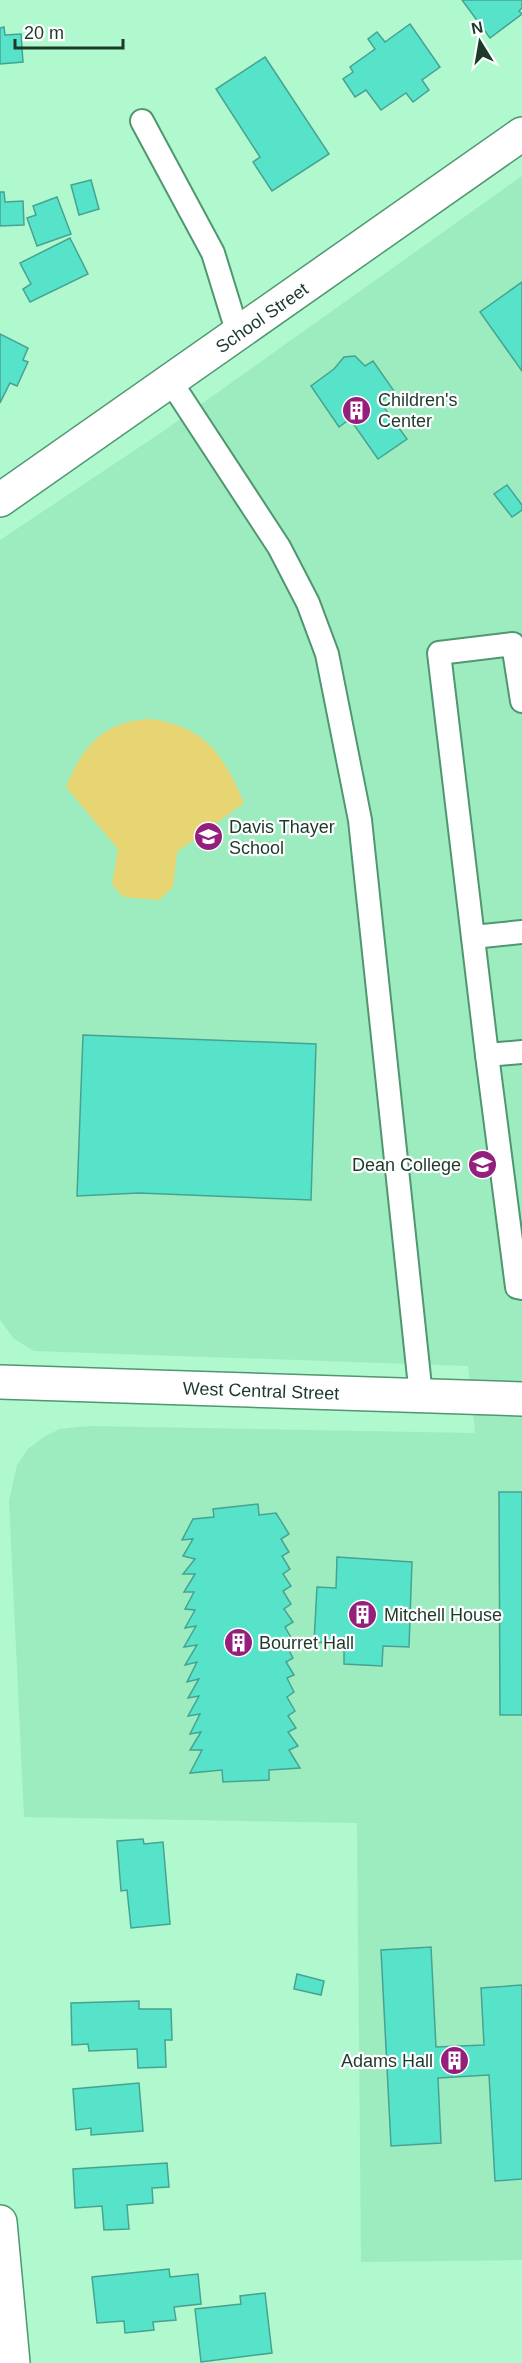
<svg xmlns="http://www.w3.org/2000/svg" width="522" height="2363" viewBox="0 0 522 2363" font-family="Helvetica,sans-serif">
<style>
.built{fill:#9decbf}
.green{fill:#e7d473}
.building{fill:#56e3c9;stroke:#47a391;stroke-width:1.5}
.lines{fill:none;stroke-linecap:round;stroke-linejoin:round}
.service-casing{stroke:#509670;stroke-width:26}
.minor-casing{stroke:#509670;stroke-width:36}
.secondary-casing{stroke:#509670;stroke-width:36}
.service{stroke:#fff;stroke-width:22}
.minor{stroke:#fff;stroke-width:33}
.secondary{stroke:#fff;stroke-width:33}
.labels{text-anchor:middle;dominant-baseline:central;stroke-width:4.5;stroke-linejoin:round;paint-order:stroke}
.street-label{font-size:18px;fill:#1c392a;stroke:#fff}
.poi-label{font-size:18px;fill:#1c392a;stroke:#fff;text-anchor:start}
</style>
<rect width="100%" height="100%" fill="#b0f8ce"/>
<path class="built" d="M522 176V2260L361 2262 357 1823 24 1817 9 1501 17 1465 28 1449 45 1436 60 1429 89 1426 475 1433 468 1366 34 1351 14 1339 0 1320V540L162 432Z"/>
<path class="green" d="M152 719C207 728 224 756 244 803L177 852 173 887 159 900 123 897 112 884 118 849 66 787C82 746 105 720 152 719Z"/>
<g class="building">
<path d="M462 0H522V8L519 11 522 14 490 38Z"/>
<path d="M410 24 440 67 422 80 429 90 413 102 406 93 381 110 366 90 355 97 343 79 353 72 350 67 375 49 368 39 377 32 385 42Z"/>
<path d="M4 27 5 35 21 34 23 62 0 64V28Z"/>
<path d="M265 57 329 154 272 191 253 162 260 157 216 89Z"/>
<path d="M91 180 99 209 79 215 71 185Z"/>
<path d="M0 192H4L5 202 23 201 24 225 0 226Z"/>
<path d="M57 197 71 234 37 246 27 218 36 215 33 206Z"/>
<path d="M70 238 88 274 30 302 23 289 31 284 20 263Z"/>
<path d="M522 282V371L480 312Z"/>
<path d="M0 334 28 348 23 360 28 362 17 386 10 383 0 403Z"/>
<path d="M355 356 365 366 373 361 394 391 380 402 407 439 378 459 350 419 339 427 311 386 334 369 344 357Z"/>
<path d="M507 485 522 505V510L512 517 494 494Z"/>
<path d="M83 1035 316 1044 311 1200 139 1193 77 1196Z"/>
<path d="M499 1492H522V1715H500Z"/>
<path d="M258 1504 259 1515 276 1513 289 1534 281 1539 289 1552 282 1556 290 1569 283 1574 291 1586 283 1591 291 1604 284 1609 293 1622 285 1627 293 1641 286 1645 293 1658 286 1662 294 1675 287 1678 294 1692 287 1697 295 1711 288 1716 296 1728 288 1732 298 1746 289 1750 300 1768 269 1770V1780L223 1782 222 1770 190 1773 202 1750H190L201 1732 190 1734 200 1714 188 1716 199 1696 188 1698 199 1679 187 1682 197 1662 185 1665 197 1645 184 1647 196 1626 185 1628 195 1610 185 1609 194 1592H184L195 1574H183L195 1559 183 1556 193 1539 182 1540 193 1519 214 1517 213 1509Z"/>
<path d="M337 1557 412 1562 409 1647 383 1646 382 1666 344 1664V1644L314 1642 317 1587 336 1588Z"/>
<path d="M143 1839 144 1844 163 1842 170 1924 131 1928 127 1890 121 1891 117 1841Z"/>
<path d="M431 1947 436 2047 484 2045 481 1988 522 1985V2179L495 2181 489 2075 438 2078 441 2143 391 2146 381 1950Z"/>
<path d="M297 1974 324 1981 321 1995 294 1989Z"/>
<path d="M139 2001V2009H171L172 2040H165L166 2067 138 2068 137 2049 89 2051 88 2044 72 2045 71 2003Z"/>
<path d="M139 2083 143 2131 91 2135V2128L76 2130 73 2089Z"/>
<path d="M167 2163 169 2187 152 2188 153 2203 127 2205 129 2229 104 2230 102 2206 75 2208 73 2169Z"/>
<path d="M169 2269 170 2277 198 2274 201 2304 174 2307 176 2320 153 2322 154 2330 125 2333 124 2321 97 2323 92 2277Z"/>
<path d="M265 2293 272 2353 201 2362 195 2309 241 2304 240 2296Z"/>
</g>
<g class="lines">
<defs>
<g id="service">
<path d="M142 121 213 253 238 334"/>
<path d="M171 382 279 547 308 603 327 654 360 820 421 1396"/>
<path d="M522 701 513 644 439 653 487 1055 522 1052"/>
<path d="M473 937 522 932"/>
<path d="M487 1055 517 1287 522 1288"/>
</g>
<path id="minor" d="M0 500 522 134"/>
<g id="secondary">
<path d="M0 1382 522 1399"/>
<path d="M0 2222 13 2363"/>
</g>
</defs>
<use href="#service" class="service-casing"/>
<use href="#minor" class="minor-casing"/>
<use href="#secondary" class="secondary-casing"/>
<use href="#service" class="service"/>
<use href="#minor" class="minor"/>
<use href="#secondary" class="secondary"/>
</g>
<defs>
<symbol id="building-disc" viewBox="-11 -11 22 22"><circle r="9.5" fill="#951f7c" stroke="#fff"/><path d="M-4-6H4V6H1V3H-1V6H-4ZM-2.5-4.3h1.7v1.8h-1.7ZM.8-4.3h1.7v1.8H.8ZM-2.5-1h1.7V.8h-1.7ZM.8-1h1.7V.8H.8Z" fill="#fff"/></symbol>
<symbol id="school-disc" viewBox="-11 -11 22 22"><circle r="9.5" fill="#951f7c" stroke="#fff"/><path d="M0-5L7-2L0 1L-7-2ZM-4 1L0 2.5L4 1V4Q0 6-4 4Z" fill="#fff"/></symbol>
<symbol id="university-disc" viewBox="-11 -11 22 22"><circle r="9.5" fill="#951f7c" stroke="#fff"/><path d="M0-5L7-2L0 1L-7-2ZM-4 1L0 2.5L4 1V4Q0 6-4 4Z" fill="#fff"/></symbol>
</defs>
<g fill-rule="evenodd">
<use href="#building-disc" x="340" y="394" width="33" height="33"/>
<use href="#school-disc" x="192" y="820" width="33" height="33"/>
<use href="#university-disc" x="466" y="1148" width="33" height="33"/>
<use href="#building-disc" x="346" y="1598" width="33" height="33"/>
<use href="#building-disc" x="222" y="1626" width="33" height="33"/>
<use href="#building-disc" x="438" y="2044" width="33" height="33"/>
</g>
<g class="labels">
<g class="street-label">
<text transform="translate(262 318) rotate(-35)">School Street</text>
<text transform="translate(261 1391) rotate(2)">West Central Street</text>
</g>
<g class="poi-label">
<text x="378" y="400">Children's<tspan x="378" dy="21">Center</tspan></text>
<text x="229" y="827">Davis Thayer<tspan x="229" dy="21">School</tspan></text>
<text x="461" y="1165" text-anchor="end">Dean College</text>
<text x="384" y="1615">Mitchell House</text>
<text x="259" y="1643">Bourret Hall</text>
<text x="433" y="2061" text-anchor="end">Adams Hall</text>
</g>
</g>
<g transform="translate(480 42) rotate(349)" stroke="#ffffff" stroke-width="4.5" paint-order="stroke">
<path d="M0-4.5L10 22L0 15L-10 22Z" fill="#1c392a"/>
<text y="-9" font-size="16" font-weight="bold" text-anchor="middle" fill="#1c392a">N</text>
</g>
<path d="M15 39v9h108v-9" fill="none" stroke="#1c392a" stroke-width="3"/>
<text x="24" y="39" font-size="18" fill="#1c392a" stroke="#ffffff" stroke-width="4.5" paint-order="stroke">20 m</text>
</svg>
